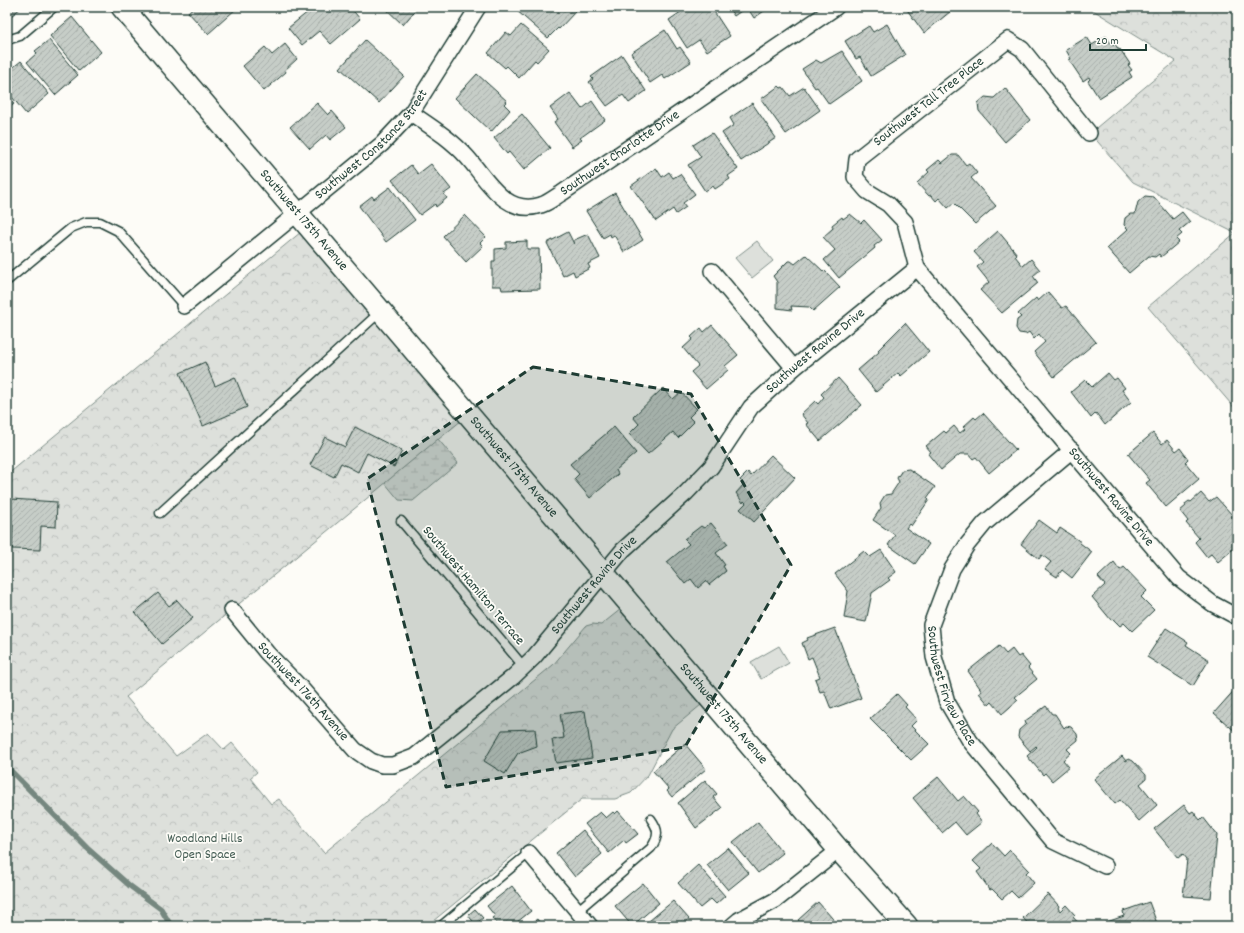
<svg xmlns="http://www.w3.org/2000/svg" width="1244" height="933" viewBox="0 0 1244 933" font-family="Dekko,sans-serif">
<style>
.green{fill:#dde0db;stroke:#7e8e88}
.forest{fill:url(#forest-crowns);stroke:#7e8e88}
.wetland{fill:url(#wetland-marsh);stroke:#7e8e88}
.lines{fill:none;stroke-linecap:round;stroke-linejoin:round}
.stream{stroke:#75877f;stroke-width:5.5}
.building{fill:url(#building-hatch);stroke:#1f3d34}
.service-casing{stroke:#1f3d34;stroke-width:11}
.minor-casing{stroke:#1f3d34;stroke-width:18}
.secondary-casing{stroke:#1f3d34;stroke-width:24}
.service{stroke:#fdfcf7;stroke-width:8}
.minor{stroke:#fdfcf7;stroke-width:15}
.secondary{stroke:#fdfcf7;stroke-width:21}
.marked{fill:#1f3d34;fill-opacity:0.2;stroke:#1f3d34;stroke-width:3;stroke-dasharray:8 5;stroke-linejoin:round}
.labels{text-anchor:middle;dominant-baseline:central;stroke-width:3.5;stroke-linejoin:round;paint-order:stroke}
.street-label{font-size:14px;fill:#1f3d34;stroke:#fdfcf7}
.park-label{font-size:14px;fill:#455e55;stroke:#fdfcf7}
</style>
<defs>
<pattern id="forest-crowns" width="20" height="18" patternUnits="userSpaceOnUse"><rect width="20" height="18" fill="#dde0db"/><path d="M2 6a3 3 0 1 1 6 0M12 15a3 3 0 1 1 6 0" fill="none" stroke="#bdc1bd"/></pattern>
<pattern id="wetland-marsh" width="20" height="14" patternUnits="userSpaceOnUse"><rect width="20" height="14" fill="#dde0db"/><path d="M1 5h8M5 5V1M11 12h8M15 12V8" fill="none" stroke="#bdc1bd"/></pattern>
<pattern id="building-hatch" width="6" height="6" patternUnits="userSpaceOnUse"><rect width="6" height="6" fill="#c6cdc7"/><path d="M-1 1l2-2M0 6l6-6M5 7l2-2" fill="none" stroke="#aab1ac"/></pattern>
</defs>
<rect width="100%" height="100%" fill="#fdfcf7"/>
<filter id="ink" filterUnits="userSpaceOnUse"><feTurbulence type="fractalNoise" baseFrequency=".025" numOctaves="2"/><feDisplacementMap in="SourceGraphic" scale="8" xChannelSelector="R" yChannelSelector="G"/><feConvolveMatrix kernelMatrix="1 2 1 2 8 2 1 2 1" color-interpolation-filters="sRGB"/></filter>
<g filter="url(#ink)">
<g class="green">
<path d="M757 241 773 261 752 278 735 258Z"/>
<path d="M779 646 789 663 761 679 751 662Z"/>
</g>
<g class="forest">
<path d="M1088 7H1237V411L1148 307 1235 233 1133 182 1090 133 1176 61Z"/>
<path d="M301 232 462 420 126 697 176 756 208 733 224 750 232 743 257 772 250 778 271 804 279 799 324 853 553 665 586 626 593 624 601 625 621 609 701 705 672 729 648 775 631 793 615 799H582L427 926H7V475Z"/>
</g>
<path class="wetland" d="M438 439 458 463 413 501 399 500 385 483Z"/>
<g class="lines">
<path class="stream" d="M7 767 87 848 130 886 161 909 171 926"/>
</g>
<g class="building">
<path d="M7 7H22L10 17 7 13Z"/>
<path d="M194 7H236L237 8 208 34 188 12Z"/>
<path d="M314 7H350L360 19 331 44 319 31 302 45 288 28Z"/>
<path d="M384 7H418L403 25Z"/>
<path d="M519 7H570L575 12 559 29 558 28 548 38 516 10Z"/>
<path d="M688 7H711L730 36 707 51 699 40 687 48 669 20Z"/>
<path d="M728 7H770L754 18 747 7 734 16Z"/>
<path d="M905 7H956L924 33Z"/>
<path d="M72 17 101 52 79 71 50 36Z"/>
<path d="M887 24 905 55 871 76 860 57 856 59 845 41 869 26 873 32Z"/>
<path d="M521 25 549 49 537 62 535 60 519 78 507 66 505 68 488 53 506 32 511 36Z"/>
<path d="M665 30 677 49 680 47 691 62 665 79 662 75 650 83 631 53Z"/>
<path d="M1106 36 1113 46 1115 44 1119 50 1120 49 1130 64 1128 65 1132 70 1129 72 1132 77 1099 98 1088 81 1090 79 1089 77 1083 81 1069 60 1071 59 1066 50 1087 37 1092 45Z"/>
<path d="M49 40 78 75 55 95 27 62 37 53 35 51Z"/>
<path d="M365 40 404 76 379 103 340 68Z"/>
<path d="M285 44 297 59 285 70 286 72 264 91 243 66 265 47 272 55Z"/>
<path d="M842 51 862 81 829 104 817 87 815 88 802 69 816 60 821 63Z"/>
<path d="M622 55 646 91 629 103 623 95 607 106 589 82 593 79 591 77Z"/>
<path d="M21 61 49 94 26 114 7 91V69L10 67 11 69Z"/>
<path d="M477 74 507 101 504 104 510 110 491 132 455 98Z"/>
<path d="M779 86 781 88 783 87 790 96 804 87 820 110 786 134 761 99Z"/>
<path d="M1005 88 1030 120 1005 142 979 111 978 103 985 97 994 98Z"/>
<path d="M570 93 582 109 592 101 605 120 580 138 582 140 572 147 554 122 558 119 550 108Z"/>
<path d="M7 96 14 104 7 110Z"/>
<path d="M317 103 328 115 332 111 346 127 330 140 326 135 310 149 290 127Z"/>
<path d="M752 103 776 138 741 161 722 133 734 125 730 118Z"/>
<path d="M522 114 550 148 524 170 509 152 507 154 494 138Z"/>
<path d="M712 133 738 169 728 176 730 179 715 189 713 186 705 191 688 165 701 157 693 145Z"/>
<path d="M952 155H958L966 165 969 163 977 173 971 178 996 206 975 224 954 203 948 208 939 198 936 201 931 195 929 196 917 183 929 172 927 170 939 160 942 163Z"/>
<path d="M431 164 451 189 444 194 447 198 436 207 435 204 420 215 392 180 411 165 418 174Z"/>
<path d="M656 168 662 177 669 172 673 178 680 174 695 194 683 203 686 207 676 214 673 209 656 221 631 186Z"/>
<path d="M390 187 415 220 386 242 359 206 372 196 374 199Z"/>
<path d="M615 193 643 240 624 252 614 235 611 237 610 234 603 238 586 211Z"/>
<path d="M1145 196 1154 197 1173 219 1182 212 1190 222 1179 231 1182 234 1176 239 1179 242 1161 257 1159 254 1155 257 1149 256 1129 273 1107 248 1128 229 1124 225 1125 218 1130 214H1135L1138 202Z"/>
<path d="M850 214 861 223 864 220 882 240 874 246 875 248 839 278 824 260 835 250 823 237 833 228 832 225 842 217 843 219Z"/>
<path d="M465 215 486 237 480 243 483 246 466 262 443 236Z"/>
<path d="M998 231 1017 254 1015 256 1023 266 1031 259 1040 270 1033 276 1038 283 1002 313 980 290 989 282 977 267 983 262 974 252Z"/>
<path d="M568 232 574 244V240L588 234 600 258 588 264 590 268 575 276 573 271 563 276 547 243Z"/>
<path d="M527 241V249H539L540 289 502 290 501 286H492V261H495V249L506 248V242Z"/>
<path d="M806 255 824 272 825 271 840 287 813 311 809 307 791 306 792 310 777 308V282L773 276 788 261H791L795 264Z"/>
<path d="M1048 292 1062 308 1066 306 1096 342 1054 377 1034 352 1045 342 1039 334 1034 339 1029 332 1026 334 1019 333 1016 328 1017 320 1021 317 1018 314 1036 298 1038 301Z"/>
<path d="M905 323 929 352 901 376 898 373 876 392 858 370 879 352 878 350Z"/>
<path d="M712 325 738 355 725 366 728 370 706 389 691 372 698 366 683 348 693 339 691 337 701 328 704 332Z"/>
<path d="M205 362 215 386 235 377 247 407 203 426 180 373Z"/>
<path d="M1108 373 1114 380 1117 378 1125 388 1122 390 1131 402 1105 425 1096 413 1091 418 1071 392 1085 380 1092 387Z"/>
<path d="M838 378 862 405 820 441 806 424 808 423 801 414 815 401 818 404 824 397 821 394Z"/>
<path d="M663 388 673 399 681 392 697 409 689 417 694 422 678 438 673 432 648 454 629 434 639 424 633 417Z"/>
<path d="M983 413 1016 450 989 473 976 457 973 459 969 454H960L941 470 928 454 931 452 926 446 944 431 946 433 954 426 960 433 965 429 963 427 974 417 976 419Z"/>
<path d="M355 427 402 451 394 467 367 453 358 472 341 463 334 477 310 465 325 437 345 447Z"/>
<path d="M614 427 636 453 616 470 618 474 590 498 574 479 579 474 570 464Z"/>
<path d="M1153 433 1162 444 1167 440 1176 451 1180 448 1188 459 1185 462 1199 479 1166 507 1146 483 1150 480 1128 454Z"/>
<path d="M771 455 795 478 754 522 740 509 746 503 744 501 743 503 736 493 744 484 740 480 748 472 751 476Z"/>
<path d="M909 469 935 487 927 498 929 500 911 526 909 524 906 528 929 544 915 564 888 545 895 535 873 520 881 508 880 503 885 495 891 494 899 482 897 478 902 470Z"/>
<path d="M1201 493 1209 502 1216 497 1233 516 1232 517 1237 523V532L1234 535 1237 539V546L1218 562 1211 554 1207 557 1195 542 1199 538 1186 523 1188 521 1180 511 1186 506 1185 504 1189 501 1191 502Z"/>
<path d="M11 499 57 502 56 527 41 526 40 550 12 549 13 525H10Z"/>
<path d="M1039 520 1057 533 1060 528 1081 542 1080 543 1092 552 1072 578 1062 570 1057 577 1045 569 1051 562 1042 555 1039 559 1021 544Z"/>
<path d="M711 523 728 544 716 553 725 565 723 566 726 571 709 585 706 581 698 588 691 579 685 584 667 562 689 544 684 539 701 526 704 528Z"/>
<path d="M881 550 896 572 888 578 890 580 872 593 866 622 844 618 848 591 835 574 864 551 870 557Z"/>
<path d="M1114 562 1120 570 1124 567 1147 591 1141 597 1154 610 1132 631 1124 623 1120 626 1113 619 1111 620 1092 597 1105 585 1098 577Z"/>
<path d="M158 593 169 606 177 600 193 618 162 644 135 612Z"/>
<path d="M835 628 861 698 831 709 824 691 820 692 815 679 820 677 812 657 808 659 802 643 808 640 807 638Z"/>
<path d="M1166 628 1188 642 1186 645 1209 660 1193 686 1147 657Z"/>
<path d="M999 646 1006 654 1012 649 1018 657 1021 655 1030 666 1028 668 1037 679 1015 697 1018 700 1002 714 992 702 989 705 979 693 982 691 968 671Z"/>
<path d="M1237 687V733L1214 713Z"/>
<path d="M897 694 907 705 905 707 917 720 911 726 929 744 911 760 870 719Z"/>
<path d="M1046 706 1052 714H1055L1064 728 1066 726 1071 727 1077 734 1078 740 1067 749 1071 753 1063 760 1069 767 1052 781 1045 773 1043 775 1027 756 1037 747 1036 746 1030 751 1018 737 1019 730 1026 724 1025 721Z"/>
<path d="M585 711 592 758 556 763 552 740 564 738 560 714Z"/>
<path d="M535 729 537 746 518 753 505 774 484 761 502 730Z"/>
<path d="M685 744 706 769 672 797 667 791 669 789 653 771Z"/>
<path d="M1122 756 1126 761 1129 759 1133 761 1146 775V779L1140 784 1157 805 1139 821 1120 800 1115 804 1094 779Z"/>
<path d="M938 777 958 801 964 796 978 812 976 814 982 822 966 835 955 822 942 833 913 798Z"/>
<path d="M705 780 717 794 713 797 722 808 696 828 678 803Z"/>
<path d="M1184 805 1190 813 1193 811 1200 820 1203 817 1217 835 1211 898 1183 896 1187 859 1183 854 1178 858 1154 829Z"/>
<path d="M618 811 638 834 626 843 624 840 609 853 585 824 600 812 606 818 613 812 615 814Z"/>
<path d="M758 822 783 853 758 873 733 842Z"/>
<path d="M583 830 602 854 575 877 556 853Z"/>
<path d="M992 843 1004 856 1010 850 1029 870 1026 873 1034 883 1018 898 1011 891 1002 899 992 889 990 890 977 872 981 869 973 861Z"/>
<path d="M728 848 749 873 728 890 707 865Z"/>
<path d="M698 865 725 896 716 904 711 899 700 908 678 883Z"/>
<path d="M643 883 659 903 632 926 615 906Z"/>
<path d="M512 886 531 911 512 926H499L492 918 495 916 487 906Z"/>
<path d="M1048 894 1059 906 1058 908 1060 911 1066 905 1075 915 1073 917 1081 926H1030L1023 918Z"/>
<path d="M673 901 689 919 680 926H643Z"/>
<path d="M818 902 839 926H803L798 920Z"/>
<path d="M1149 902 1158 926H1105L1104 923 1124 916 1123 911Z"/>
<path d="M475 909 483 918 475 924 468 915Z"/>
<path d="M537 919 542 926H528Z"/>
</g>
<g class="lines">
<defs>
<g id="service">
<path d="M7 40 20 36 54 7"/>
<path d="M7 281 71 228 86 222H100L118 231 184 306"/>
<path d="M160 513 380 312"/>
<path d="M401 521 524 667"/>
<path d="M577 911 651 848C659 836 659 830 651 819"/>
<path d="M441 926 529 853"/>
</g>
<g id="minor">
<path id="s1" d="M411 113C430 126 451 139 467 157 486 178 505 217 541 205 548 203 555 197 562 193L836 7"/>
<path id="s2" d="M1089 133 1022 49 1008 40 857 159 855 177 867 191 888 204 905 222 917 268 1179 578 1213 604 1237 617"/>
<path d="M712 271 794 368"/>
<path id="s3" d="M184 306 382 144 411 113 478 7"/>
<path id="s4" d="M1072 450 985 523 967 545 952 569 931 625 934 657 947 702 970 741 1053 841 1105 866"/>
<path id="s5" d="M232 610 267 653 299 686 355 750 371 761 382 765H393L414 757 513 677 534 657 623 550 686 493 711 467 751 407 794 368 917 268"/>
<path d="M529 853 590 926"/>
<path d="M732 926 739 920 776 900 839 850"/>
</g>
<g id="secondary">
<path id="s6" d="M122 7 839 850 907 926"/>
</g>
</defs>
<use href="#service" class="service-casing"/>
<use href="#minor" class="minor-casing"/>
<use href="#secondary" class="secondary-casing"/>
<use href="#service" class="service"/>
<use href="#minor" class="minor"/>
<use href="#secondary" class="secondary"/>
</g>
</g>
<path class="marked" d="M533 367 691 394 791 565 685 747 446 787 367 479Z"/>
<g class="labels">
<g class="street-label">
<text transform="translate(929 102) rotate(-38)">Southwest Tall Tree Place</text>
<text stroke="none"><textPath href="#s3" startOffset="248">Southwest Constance Street</textPath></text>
<text stroke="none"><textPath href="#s1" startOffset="261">Southwest Charlotte Drive</textPath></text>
<text stroke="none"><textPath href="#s6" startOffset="280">Southwest 175th Avenue</textPath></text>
<text stroke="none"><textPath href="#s5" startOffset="825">Southwest Ravine Drive</textPath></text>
<text stroke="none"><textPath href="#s6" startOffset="604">Southwest 175th Avenue</textPath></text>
<text stroke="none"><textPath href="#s2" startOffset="750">Southwest Ravine Drive</textPath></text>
<text transform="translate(473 586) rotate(50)">Southwest Hamilton Terrace</text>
<text stroke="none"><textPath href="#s5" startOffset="501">Southwest Ravine Drive</textPath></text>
<text stroke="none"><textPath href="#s4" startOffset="295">Southwest Firview Place</textPath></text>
<text stroke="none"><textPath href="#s5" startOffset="108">Southwest 176th Avenue</textPath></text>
<text stroke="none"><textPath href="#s6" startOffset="928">Southwest 175th Avenue</textPath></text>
</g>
<g class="park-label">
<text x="205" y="839">Woodland Hills<tspan x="205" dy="16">Open Space</tspan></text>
</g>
</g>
<rect width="1244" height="933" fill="none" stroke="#fdfcf7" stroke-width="24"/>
<rect x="12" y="12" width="1220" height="909" fill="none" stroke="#1f3d34" stroke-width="1.5" filter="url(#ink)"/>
<path d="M1090 44v6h56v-6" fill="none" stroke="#1f3d34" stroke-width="2"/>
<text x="1096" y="44" font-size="12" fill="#1f3d34" stroke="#fdfcf7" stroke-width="3" paint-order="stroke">20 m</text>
</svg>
